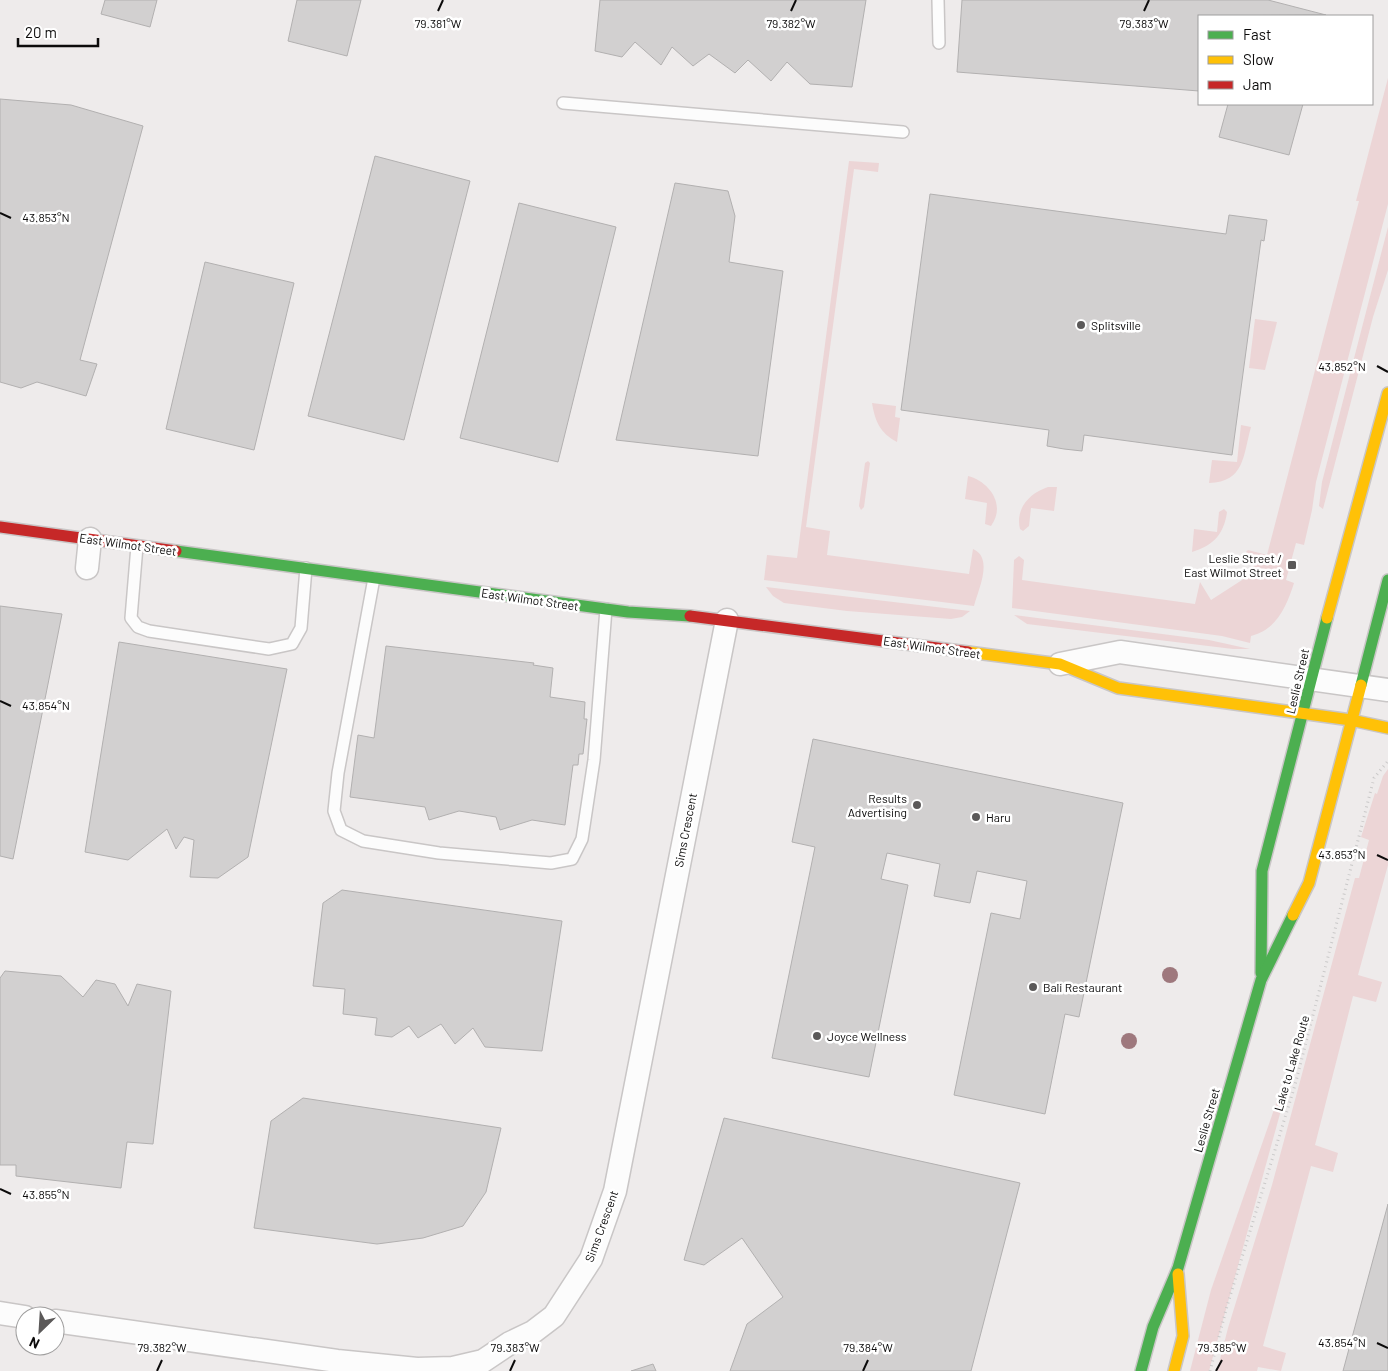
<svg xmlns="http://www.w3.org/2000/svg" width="1388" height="1371" viewBox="0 0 1388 1371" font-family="Barlow,sans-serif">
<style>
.grass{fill:#ecd5d6}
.building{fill:#d2d0d0;stroke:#b2b0b0}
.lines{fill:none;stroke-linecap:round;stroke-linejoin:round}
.lane-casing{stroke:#c9c6c6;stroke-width:14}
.street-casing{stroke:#c9c6c6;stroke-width:25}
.fast-casing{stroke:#c9c6c6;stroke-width:14}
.slow-casing{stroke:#c9c6c6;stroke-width:14}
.jam-casing{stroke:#c9c6c6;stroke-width:14}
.path{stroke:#cac9c9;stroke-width:3;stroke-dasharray:1 4;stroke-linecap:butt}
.lane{stroke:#fcfcfc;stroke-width:11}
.street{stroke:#fcfcfc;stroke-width:22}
.fast{stroke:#4caf50;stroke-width:11}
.slow{stroke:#ffc107;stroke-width:11}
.jam{stroke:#c62828;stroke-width:11}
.tree{fill:#9e787d}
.ticks{fill:none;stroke:#0c0b0b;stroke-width:2}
.poi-dot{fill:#5b5959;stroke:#fff;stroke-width:2}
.labels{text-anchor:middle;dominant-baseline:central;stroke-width:5;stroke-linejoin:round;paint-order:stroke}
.poi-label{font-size:12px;fill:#0c0b0b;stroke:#fff;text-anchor:start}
.street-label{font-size:12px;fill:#0c0b0b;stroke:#fff}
.ticks-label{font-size:12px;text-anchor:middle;fill:#0c0b0b;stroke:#fff;stroke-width:5;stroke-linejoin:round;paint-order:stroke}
</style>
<rect width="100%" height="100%" fill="#eeebeb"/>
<g class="grass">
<path d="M1388 78V204L1316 482 1312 510 1304 545 1296 543 1286 580 1294 583C1287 605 1277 630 1251 636L1250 643 1222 636 1012 608 1014 560 1019 556 1024 560 1022 580 1195 604 1200 582 1211 600 1256 571 1246 552 1248 550 1267 555 1359 201H1356Z"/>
<path d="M849 161 879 163 878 172 854 169 806 527 830 531 827 555 969 574 973 549C994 558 978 590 974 606L764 580 767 555 797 558Z"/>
<path d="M1388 227V270L1373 317 1323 509 1319 506 1322 482Z"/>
<path d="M1255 319 1277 322 1265 370 1249 368Z"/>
<path d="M872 403 896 406 895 417 900 418 897 442C880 433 875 421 872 403Z"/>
<path d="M1241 425 1251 427C1243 455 1245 482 1209 483L1212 460 1237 462Z"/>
<path d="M868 461 870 463 864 507 861 510 859 506 865 463Z"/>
<path d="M968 476C988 481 1007 504 991 526L985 524 987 503 965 499Z"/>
<path d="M1048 487H1057L1054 511 1031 508 1029 526 1023 531 1020 529C1015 508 1030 493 1048 487Z"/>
<path d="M1224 509 1227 512C1224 535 1212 546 1192 552L1194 529 1217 532 1219 512Z"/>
<path d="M766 587 970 611 962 617 951 619 847 611 784 603 773 596Z"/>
<path d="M1014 615 1209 640 1250 649H1233L1027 624Z"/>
<path d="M1388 769V865L1358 975 1382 982 1376 1002 1353 996 1315 1145 1338 1153 1333 1172 1311 1166 1263 1346 1286 1353 1281 1371 1258 1367 1257 1371H1217L1228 1328 1272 1185 1355 878H1359L1369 840 1361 837 1375 793 1377 794 1383 776Z"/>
<path d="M1285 1078 1289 1081 1209 1371H1190L1211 1290Z"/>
</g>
<g class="building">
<path d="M105 0H157L150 27 101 14Z"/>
<path d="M297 0H361L347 56 288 41Z"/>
<path d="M600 0H866L852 87 810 84 787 62 771 81 748 60 735 73 709 54 693 66 672 47 661 65 635 42 622 57 595 51Z"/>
<path d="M962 0H1268L1326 15 1199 16V91L957 72Z"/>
<path d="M0 99 71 105 143 126 80 360 97 364 86 396 37 382 21 388 0 382Z"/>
<path d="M1228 104H1303L1289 155 1219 137Z"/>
<path d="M375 156 470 181 404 440 308 416Z"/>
<path d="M675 183 728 191 735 216 729 262 783 271 758 456 616 440Z"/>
<path d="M930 194 1226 234 1229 215 1267 220 1264 241 1261 240 1232 455 1084 435 1082 451 1064 449 1047 446 1049 430 901 410Z"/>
<path d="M519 203 616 227 558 462 460 438Z"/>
<path d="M205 262 294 283 254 450 166 429Z"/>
<path d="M0 606 62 614 13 859 0 856Z"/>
<path d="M119 642 287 669 248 857 218 878 190 877 194 840 184 837 176 849 167 829 128 860 85 852Z"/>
<path d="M386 646 534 663 533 665 553 668 550 697 585 702 584 719H587L583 754H579L578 765H573L565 825 532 820 500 830 496 817 459 811 429 820 425 807 350 797 358 735 374 738Z"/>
<path d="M813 739 1123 803 1079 1017 1065 1014 1045 1114 954 1095 991 913 1020 919 1027 881 977 871 970 903 934 896 940 864 887 853 881 879 908 885 869 1077 772 1058 815 847 792 842Z"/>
<path d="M342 890 562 921 542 1051 485 1047 473 1028 455 1044 441 1024 418 1038 409 1026 392 1037 375 1035 377 1018 343 1014 345 989 313 986 323 903Z"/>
<path d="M5 971 61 976 83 997 96 980 115 984 128 1006 137 984 171 991 153 1144 127 1142 121 1188 16 1176V1165H0V978Z"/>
<path d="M303 1098 501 1128 486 1192 463 1226 423 1238 377 1244 254 1228 271 1121Z"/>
<path d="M724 1118 1020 1183 971 1371H730L747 1324 783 1297 742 1238 704 1265 684 1260Z"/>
<path d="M1388 1204V1371H1343Z"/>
<path d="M653 1364 656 1371H631Z"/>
</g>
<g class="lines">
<defs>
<g id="lane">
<path d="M938 0 939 43"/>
<path d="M563 103 903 132"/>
<path d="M137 546 131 618 138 627 149 631 269 649 292 644 301 628 306 568"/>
<path d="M374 578 338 773 334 811 341 830 363 841 439 853 551 863 572 859 582 839 594 760 606 609"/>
</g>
<g id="street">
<path d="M87 568 90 539"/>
<path d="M1060 664 1120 652 1388 690"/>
<path d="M0 1313 25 1317"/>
<path d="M55 1321 337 1361 417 1369 453 1368 483 1361 510 1343 533 1332 554 1316 591 1259 615 1191 727 620"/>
</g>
<g id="fast">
<path d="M176 551 628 612 690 616"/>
<path d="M1361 685 1388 580"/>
<path d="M1261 973 1262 871 1327 618"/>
<path d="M1141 1371 1153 1327 1178 1268 1261 980 1293 915"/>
</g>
<g id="slow">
<path d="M1327 618 1388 393"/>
<path d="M968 652 1060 664 1118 688 1351 720 1388 728"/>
<path d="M1293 915 1309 883 1361 685"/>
<path d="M1174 1371 1183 1336 1178 1274"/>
</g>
<g id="jam">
<path d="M0 527 176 551"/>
<path d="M690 616 968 652"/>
</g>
</defs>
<use href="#lane" class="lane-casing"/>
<use href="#street" class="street-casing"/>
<use href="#fast" class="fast-casing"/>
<use href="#slow" class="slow-casing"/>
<use href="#jam" class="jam-casing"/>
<path class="path" d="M1210 1371 1227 1306 1295 1085 1374 778 1388 761"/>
<use href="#lane" class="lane"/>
<use href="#street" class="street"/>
<use href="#fast" class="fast"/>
<use href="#slow" class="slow"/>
<use href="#jam" class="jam"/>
</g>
<g class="tree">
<circle cx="1170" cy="975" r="8"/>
<circle cx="1129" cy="1041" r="8"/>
</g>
<path class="ticks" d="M438 11 443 0M791 11 796 0M1144 11 1149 0M0 213 11 218M1377 366 1388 372M0 701 11 706M1377 855 1388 860M0 1189 11 1194M1377 1343 1388 1348M157 1371 162 1360M510 1371 515 1360M863 1371 868 1360M1216 1371 1222 1360"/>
<g class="poi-dot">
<circle cx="1081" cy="325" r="5"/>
<rect x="1287" y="560" width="10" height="10" rx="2.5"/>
<circle cx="917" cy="805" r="5"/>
<circle cx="976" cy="817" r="5"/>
<circle cx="1033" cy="987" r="5"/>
<circle cx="817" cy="1036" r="5"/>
</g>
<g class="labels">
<g class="poi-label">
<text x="1091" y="325">Splitsville</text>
<text x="1282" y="558" text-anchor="end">Leslie Street /<tspan x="1282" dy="14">East Wilmot Street</tspan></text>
<text x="907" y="798" text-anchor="end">Results<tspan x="907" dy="14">Advertising</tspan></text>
<text x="986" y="817">Haru</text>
<text x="1043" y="987">Bali Restaurant</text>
<text x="827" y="1036">Joyce Wellness</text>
</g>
<g class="street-label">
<text transform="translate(128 544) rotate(8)">East Wilmot Street</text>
<text transform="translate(530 599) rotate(8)">East Wilmot Street</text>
<text transform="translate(932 647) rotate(8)">East Wilmot Street</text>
<text transform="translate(1297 681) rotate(-77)">Leslie Street</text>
<text transform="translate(685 830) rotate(-79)">Sims Crescent</text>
<text transform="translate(1291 1063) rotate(-74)">Lake to Lake Route</text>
<text transform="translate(1206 1120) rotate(-74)">Leslie Street</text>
<text transform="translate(601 1226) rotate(-70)">Sims Crescent</text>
</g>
</g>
<g class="ticks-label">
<text x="438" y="28">79.381°W</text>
<text x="791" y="28">79.382°W</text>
<text x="1144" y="28">79.383°W</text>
<text x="46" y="222">43.853°N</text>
<text x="1342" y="371">43.852°N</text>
<text x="46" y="710">43.854°N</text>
<text x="1342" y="859">43.853°N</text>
<text x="46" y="1199">43.855°N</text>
<text x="1342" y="1347">43.854°N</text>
<text x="162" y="1352">79.382°W</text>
<text x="515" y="1352">79.383°W</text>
<text x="868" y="1352">79.384°W</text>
<text x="1222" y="1352">79.385°W</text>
</g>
<rect x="1198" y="15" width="175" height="90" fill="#ffffff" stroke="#9e9d9d"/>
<rect x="1208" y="31" width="25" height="8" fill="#4caf50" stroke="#9e9d9d"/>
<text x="1243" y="40" font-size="15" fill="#0c0b0b">Fast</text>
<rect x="1208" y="56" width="25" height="8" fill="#ffc107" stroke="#9e9d9d"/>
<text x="1243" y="65" font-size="15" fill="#0c0b0b">Slow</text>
<rect x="1208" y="81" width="25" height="8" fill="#c62828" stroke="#9e9d9d"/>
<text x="1243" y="90" font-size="15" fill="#0c0b0b">Jam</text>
<g transform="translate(40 1331) rotate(205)"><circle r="24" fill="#ffffff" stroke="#9e9d9d"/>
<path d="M0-4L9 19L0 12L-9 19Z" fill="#5b5959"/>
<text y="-8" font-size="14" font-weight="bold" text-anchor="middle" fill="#0c0b0b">N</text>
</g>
<path d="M18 38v8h80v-8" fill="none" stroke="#0c0b0b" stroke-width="2.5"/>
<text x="25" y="38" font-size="15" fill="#0c0b0b" stroke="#ffffff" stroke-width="4" paint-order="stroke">20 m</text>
</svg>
